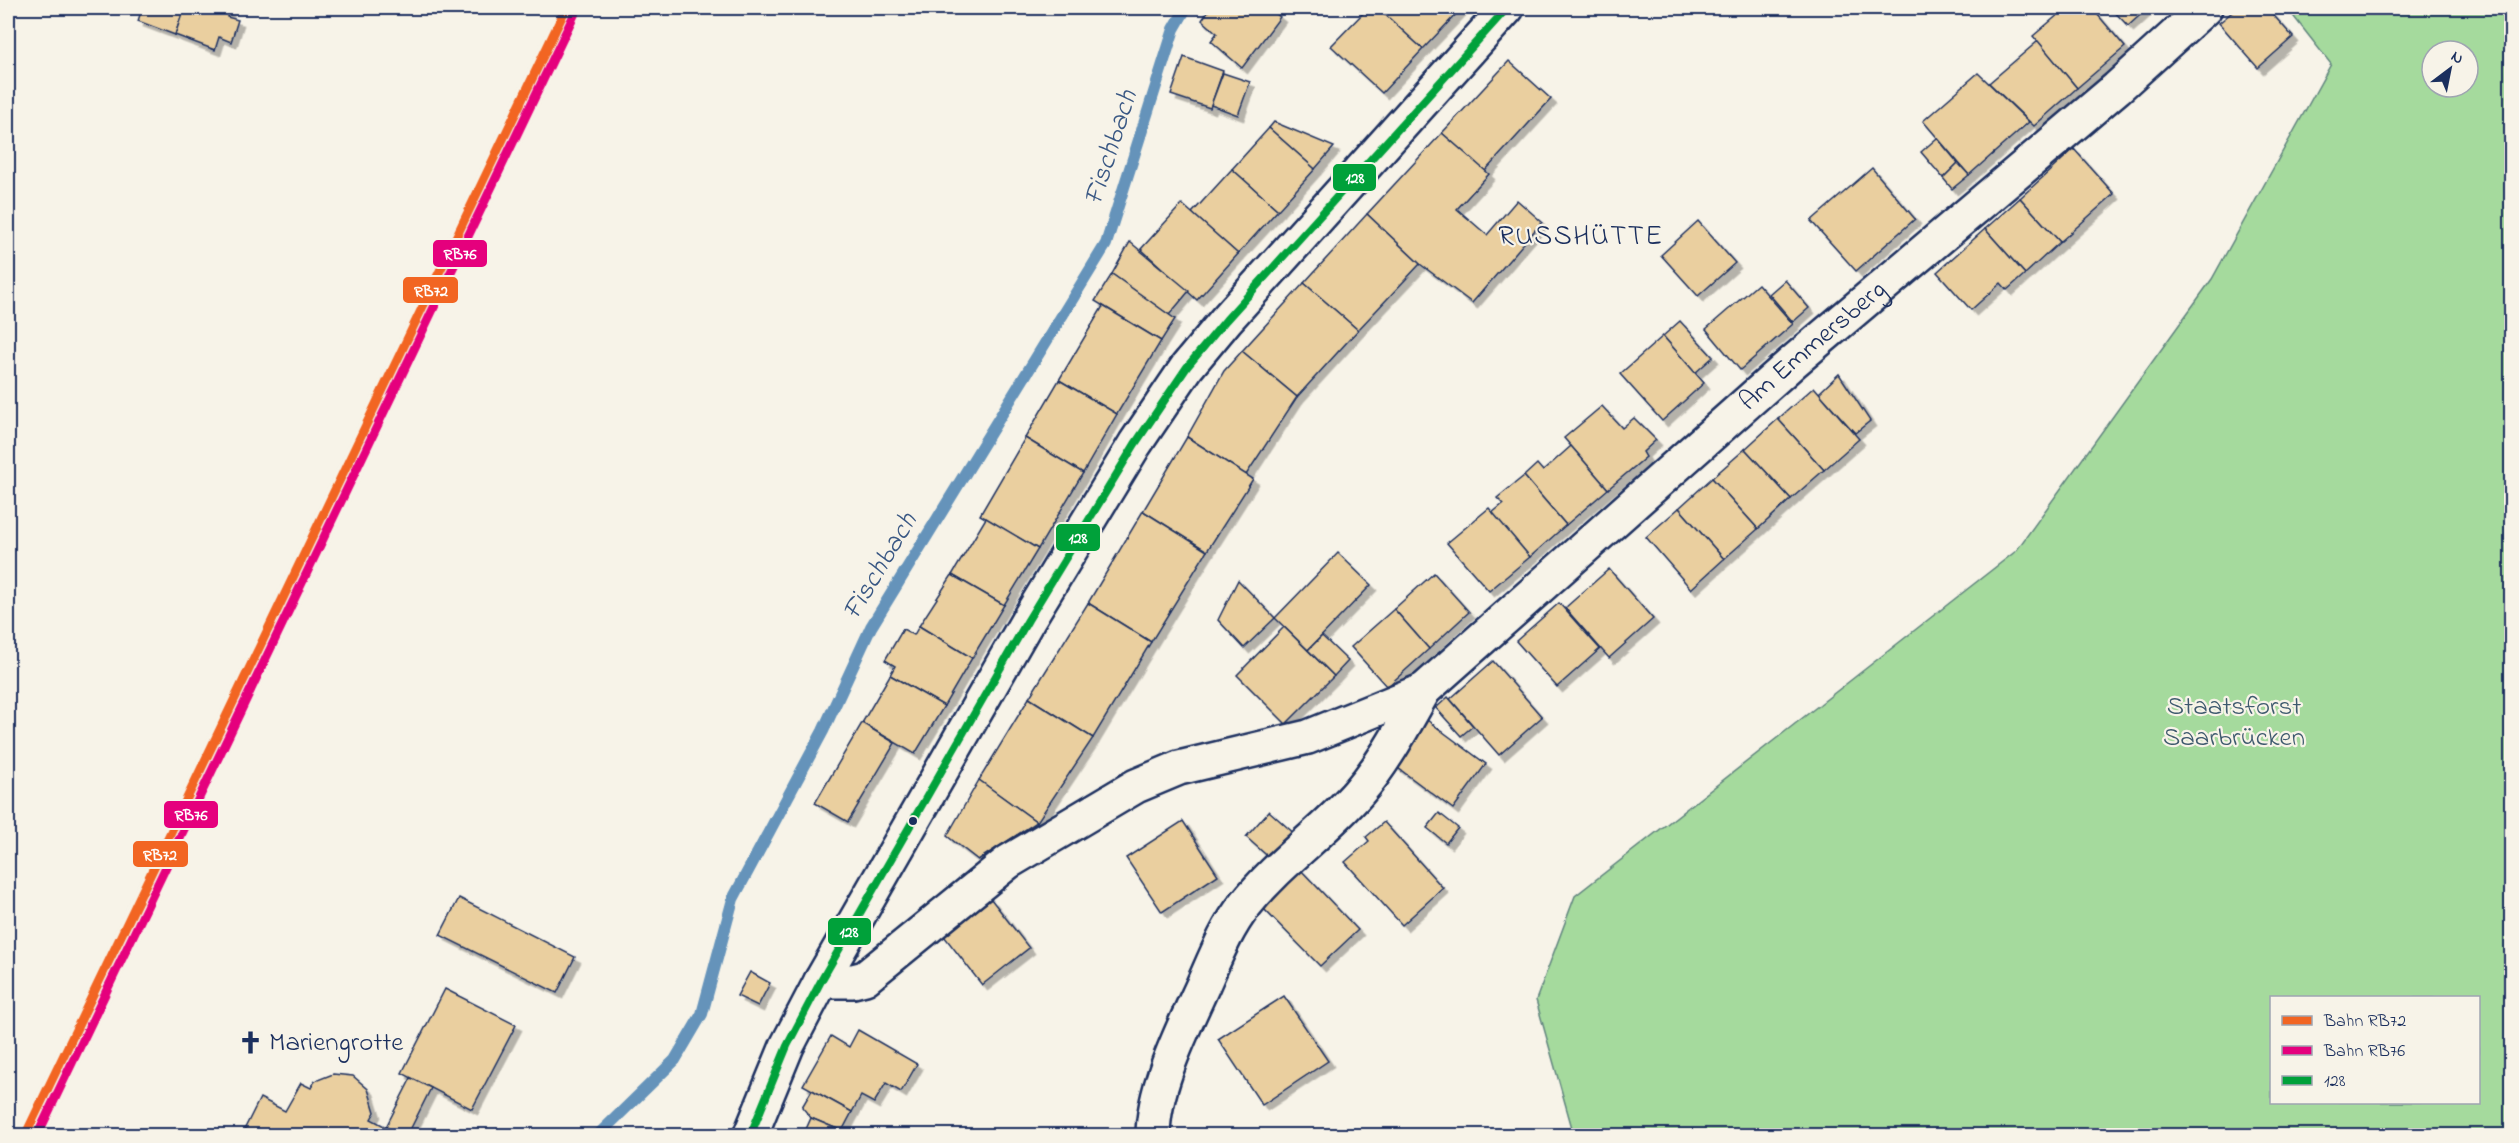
<svg xmlns="http://www.w3.org/2000/svg" width="2519" height="1143" viewBox="0 0 2519 1143" font-family="'Indie Flower',sans-serif">
<style>
.green{fill:#a5da9d;stroke:#60847e;stroke-width:1.5;fill-rule:evenodd}
.lines{fill:none;stroke-linecap:round;stroke-linejoin:round}
.stream{stroke:#6593ba;stroke-width:12}
.building{fill:#eacf9f;stroke:#1b2f5e;stroke-width:1.5;filter:url(#shadow)}
.minor-casing{stroke:#1b2f5e;stroke-width:38}
.secondary-casing{stroke:#1b2f5e;stroke-width:38}
.minor{stroke:#f7f3e8;stroke-width:33}
.secondary{stroke:#f7f3e8;stroke-width:33}
.bus-1-casing{stroke:#f7f3e8;stroke-width:12}
.bus-1{stroke:#00a13a;stroke-width:8}
.rail-1-casing{stroke:#f7f3e8;stroke-width:14}
.rail-2-casing{stroke:#f7f3e8;stroke-width:14}
.rail-1{stroke:#f26522;stroke-width:9}
.rail-2{stroke:#e5007d;stroke-width:9}
.bus-dot{fill:#1b2f5e;stroke:#f7f3e8;stroke-width:2}
.labels{text-anchor:middle;dominant-baseline:central;stroke-width:4.5;stroke-linejoin:round;paint-order:stroke}
.street-label{font-size:27px;fill:#1b2f5e;stroke:#f7f3e8}
.park-label{font-size:27px;fill:#3e5a6e;stroke:#f7f3e8}
.poi-label{font-size:27px;fill:#1b2f5e;stroke:#f7f3e8;text-anchor:start}
.water-label{font-size:28px;font-style:italic;fill:#3a5884;stroke:#f7f3e8}
.neighbourhood-label{font-size:28px;letter-spacing:1.5px;fill:#1b2f5e;stroke:#f7f3e8}
.line-badge{stroke:#f7f3e8;stroke-width:2}
.badge-label{font-size:16px;text-anchor:middle;font-weight:bold;fill:#fff}
</style>
<defs>
<filter id="shadow"><feDropShadow dx="5.5" dy="5.5" stdDeviation="0" flood-color="#0004"/></filter>
</defs>
<rect width="100%" height="100%" fill="#f7f3e8"/>
<filter id="ink" filterUnits="userSpaceOnUse"><feTurbulence type="fractalNoise" baseFrequency=".0167" numOctaves="2"/><feDisplacementMap in="SourceGraphic" scale="12" xChannelSelector="R" yChannelSelector="G"/><feConvolveMatrix kernelMatrix="1 2 1 2 8 2 1 2 1" color-interpolation-filters="sRGB"/></filter>
<g filter="url(#ink)">
<path class="green" d="M2287 8H2511V1135H1574L1536 1000 1575 896 2016 551 2212 279 2331 64ZM2432 51H2468V87H2432ZM2272 998H2478V1102H2272Z"/>
<g class="lines">
<path class="stream" d="M597 1136 675 1060 702 1014 733 899 823 731 871 627 1106 244 1174 29 1186 8"/>
</g>
<g class="building">
<path d="M142 8H184L175 35 138 21Z"/>
<path d="M184 8H229L227 17 238 20 231 42 219 37 215 50 175 35Z"/>
<path d="M1210 8H1269L1280 17 1242 68 1211 41 1217 33 1202 20Z"/>
<path d="M1368 8H1378L1423 49 1382 93 1331 46Z"/>
<path d="M1378 8H1462L1423 49Z"/>
<path d="M2066 8H2092L2125 47 2077 88 2033 36Z"/>
<path d="M2111 8H2148L2128 26Z"/>
<path d="M2237 8H2267L2293 37 2258 68 2219 23Z"/>
<path d="M2038 41 2077 88 2034 126 1989 83Z"/>
<path d="M1184 57 1223 71 1210 108 1171 95Z"/>
<path d="M1509 61 1551 99 1485 171 1442 133Z"/>
<path d="M1223 73 1250 82 1238 115 1211 105Z"/>
<path d="M1978 73 2029 122 1969 175 1923 121Z"/>
<path d="M1274 122 1334 147 1315 169 1269 128Z"/>
<path d="M1269 128 1315 169 1278 210 1232 169Z"/>
<path d="M1442 133 1489 174 1457 209 1487 235 1517 200 1542 222 1472 303 1420 264 1367 214Z"/>
<path d="M1937 138 1958 163 1943 178 1921 152Z"/>
<path d="M2074 149 2114 194 2060 242 2020 198Z"/>
<path d="M1958 163 1969 175 1952 189 1943 178Z"/>
<path d="M1872 168 1915 219 1856 271 1811 221Z"/>
<path d="M1232 169 1278 210 1238 254 1192 213Z"/>
<path d="M2020 198 2060 242 2025 274 1985 229Z"/>
<path d="M1182 204 1238 254 1197 300 1141 249Z"/>
<path d="M1367 214 1420 264 1358 330 1304 283Z"/>
<path d="M1698 221 1735 263 1698 296 1661 255Z"/>
<path d="M1985 229 2025 274 2007 290 2001 283 1971 310 1937 272Z"/>
<path d="M1130 242 1189 291 1169 315 1112 274Z"/>
<path d="M1112 274 1175 319 1161 341 1095 301Z"/>
<path d="M1785 280 1809 308 1793 322 1769 294Z"/>
<path d="M1304 283 1358 330 1297 397 1242 351Z"/>
<path d="M1758 284 1793 324 1740 370 1706 329Z"/>
<path d="M1103 306 1161 341 1117 414 1059 380Z"/>
<path d="M1680 321 1713 357 1695 373 1663 336Z"/>
<path d="M1663 336 1704 383 1662 421 1620 374Z"/>
<path d="M1242 351 1297 397 1246 475 1187 437 1224 371Z"/>
<path d="M1839 374 1870 421 1855 433 1819 393Z"/>
<path d="M1059 380 1117 414 1083 473 1025 438Z"/>
<path d="M1814 387 1859 439 1824 470 1778 419Z"/>
<path d="M1602 406 1622 428 1634 418 1656 440 1643 452 1646 457 1608 489 1564 438Z"/>
<path d="M1778 419 1824 470 1791 499 1745 449Z"/>
<path d="M1187 437 1253 479 1207 551 1143 511Z"/>
<path d="M1025 438 1083 473 1038 549 980 515Z"/>
<path d="M1571 446 1608 489 1566 525 1524 476 1537 464 1543 471Z"/>
<path d="M1745 449 1791 499 1758 529 1712 478Z"/>
<path d="M1524 476 1566 525 1530 557 1492 513 1503 504 1497 498Z"/>
<path d="M1712 478 1758 529 1724 559 1679 508Z"/>
<path d="M1489 508 1530 557 1489 591 1447 543Z"/>
<path d="M1679 508 1724 559 1691 589 1646 537Z"/>
<path d="M1143 511 1207 551 1151 642 1088 603Z"/>
<path d="M986 518 1038 549 1004 605 952 575Z"/>
<path d="M1338 553 1371 585 1308 650 1275 618Z"/>
<path d="M1609 569 1653 619 1609 658 1565 608Z"/>
<path d="M1434 573 1469 612 1429 649 1394 609Z"/>
<path d="M952 575 1004 605 972 658 919 626Z"/>
<path d="M1238 580 1275 618 1244 648 1218 620Z"/>
<path d="M1088 603 1151 642 1093 738 1029 698Z"/>
<path d="M1559 603 1600 649 1557 687 1516 641Z"/>
<path d="M1394 609 1429 649 1387 687 1351 647Z"/>
<path d="M919 626 972 658 944 706 890 675 895 666 885 660 903 629 914 635Z"/>
<path d="M1284 627 1334 676 1286 724 1237 675Z"/>
<path d="M1322 636 1348 661 1334 676 1308 650Z"/>
<path d="M1493 661 1542 717 1499 755 1450 699Z"/>
<path d="M890 675 944 706 915 754 862 723Z"/>
<path d="M1448 697 1473 726 1461 736 1436 708Z"/>
<path d="M1029 698 1093 738 1037 822 979 780Z"/>
<path d="M1427 720 1486 764 1453 809 1394 765Z"/>
<path d="M862 723 895 743 848 822 815 803Z"/>
<path d="M979 780 1037 822 978 860 947 836Z"/>
<path d="M1269 811 1297 836 1273 861 1246 837Z"/>
<path d="M1439 813 1458 828 1446 843 1427 828Z"/>
<path d="M1183 821 1218 875 1162 912 1126 858Z"/>
<path d="M1384 822 1443 888 1402 925 1345 862 1369 841 1366 837Z"/>
<path d="M1299 868 1358 930 1320 966 1260 905Z"/>
<path d="M459 898 575 957 557 993 440 935Z"/>
<path d="M991 899 1029 948 982 985 944 936Z"/>
<path d="M750 972 770 983 758 1006 737 996Z"/>
<path d="M445 989 516 1025 472 1109 402 1073Z"/>
<path d="M1284 996 1328 1061 1262 1105 1218 1039Z"/>
<path d="M858 1030 917 1064 901 1092 886 1083 874 1103 861 1096 852 1112 803 1085 831 1036 849 1047Z"/>
<path d="M333 1074 353 1076 368 1089 375 1112 371 1119 403 1136H241L260 1098 285 1111 301 1083 311 1088 315 1081Z"/>
<path d="M411 1078 431 1088 407 1136H403L386 1127Z"/>
<path d="M812 1090 852 1112 842 1131 811 1118 802 1107Z"/>
<path d="M811 1118 842 1131 851 1136H803Z"/>
</g>
<g class="lines">
<defs>
<g id="minor">
<path d="M821 981H853L865 978 1008 862 1136 786 1179 768 1308 737 1424 690"/>
<path id="s1" d="M1153 1136C1153 1087 1183 1029 1203 985 1215 958 1226 929 1245 905 1278 863 1323 833 1358 793 1385 762 1404 725 1424 690L1793 362 2117 88 2205 8"/>
</g>
<path id="secondary" d="M750 1136 787 1046 821 981 1028 620 1135 444 1187 367 1226 320 1507 8"/>
</defs>
<use href="#minor" class="minor-casing"/>
<use href="#secondary" class="secondary-casing"/>
<use href="#minor" class="minor"/>
<use href="#secondary" class="secondary"/>
<defs>
<path id="bus-1" d="M750 1136 787 1046 821 981 1028 620 1135 444 1187 367 1226 320 1507 8"/>
</defs>
<use href="#bus-1" class="bus-1-casing"/>
<use href="#bus-1" class="bus-1"/>
<defs>
<path id="rail-1" d="M25 1136 566 8"/>
<path id="rail-2" d="M37 1136 575 13"/>
</defs>
<use href="#rail-1" class="rail-1-casing"/>
<use href="#rail-2" class="rail-2-casing"/>
<use href="#rail-1" class="rail-1"/>
<use href="#rail-2" class="rail-2"/>
</g>
</g>
<defs>
<symbol id="church-bare" viewBox="-9 -9 18 18"><path d="M-1.2-6h2.4v3.5h3.3v2.4h-3.3V6h-2.4V-.1h-3.3v-2.4h3.3Z" fill="#1b2f5e" stroke="#f7f3e8" stroke-width="2.5" paint-order="stroke"/></symbol>
</defs>
<g fill-rule="evenodd">
<use href="#church-bare" x="234" y="1026" width="33" height="33"/>
</g>
<circle class="bus-dot" cx="913" cy="821" r="5"/>
<g class="labels">
<g class="street-label">
<text stroke="none"><textPath href="#s1" startOffset="1052">Am Emmersberg</textPath></text>
</g>
<g class="park-label">
<text x="2234" y="707">Staatsforst<tspan x="2234" dy="31">Saarbrücken</tspan></text>
</g>
<g class="poi-label">
<text x="269" y="1043">Mariengrotte</text>
</g>
<g class="water-label">
<text transform="translate(1112 148) rotate(-72)">Fischbach</text>
<text transform="translate(881 567) rotate(-59)">Fischbach</text>
</g>
<g class="neighbourhood-label">
<text x="1581" y="237">RUSSHÜTTE</text>
</g>
</g>
<g class="line-badge">
<rect x="1332" y="163" width="45" height="29" rx="6" fill="#00a13a"/>
<rect x="432" y="239" width="56" height="29" rx="6" fill="#e5007d"/>
<rect x="402" y="276" width="57" height="28" rx="6" fill="#f26522"/>
<rect x="1055" y="523" width="46" height="29" rx="6" fill="#00a13a"/>
<rect x="163" y="800" width="56" height="29" rx="6" fill="#e5007d"/>
<rect x="132" y="840" width="57" height="28" rx="6" fill="#f26522"/>
<rect x="827" y="917" width="45" height="29" rx="6" fill="#00a13a"/>
</g>
<g class="badge-label">
<text x="1355" y="183">128</text>
<text x="460" y="259">RB76</text>
<text x="431" y="296">RB72</text>
<text x="1078" y="543">128</text>
<text x="191" y="820">RB76</text>
<text x="160" y="860">RB72</text>
<text x="849" y="937">128</text>
</g>
<rect width="2519" height="1143" fill="none" stroke="#f7f3e8" stroke-width="30"/>
<rect x="15" y="15" width="2489" height="1113" fill="none" stroke="#1b2f5e" stroke-width="2" filter="url(#ink)"/>
<rect x="2270" y="996" width="210" height="108" fill="#f7f3e8" stroke="#9fa5b1" stroke-width="1.5"/>
<rect x="2282" y="1016" width="30" height="9" fill="#f26522" stroke="#9fa5b1" stroke-width="1.5"/>
<text x="2324" y="1026" font-size="18" fill="#1b2f5e">Bahn RB72</text>
<rect x="2282" y="1046" width="30" height="9" fill="#e5007d" stroke="#9fa5b1" stroke-width="1.5"/>
<text x="2324" y="1056" font-size="18" fill="#1b2f5e">Bahn RB76</text>
<rect x="2282" y="1076" width="30" height="9" fill="#00a13a" stroke="#9fa5b1" stroke-width="1.5"/>
<text x="2324" y="1086" font-size="18" fill="#1b2f5e">128</text>
<g transform="translate(2450 69) rotate(32)"><circle r="28" fill="#f7f3e8" stroke="#9fa5b1" stroke-width="1.5"/>
<path d="M0-4.5L10 22L0 15L-10 22Z" fill="#1b2f5e"/>
<text y="-9" font-size="16" font-weight="bold" text-anchor="middle" fill="#1b2f5e">N</text>
</g>
</svg>
